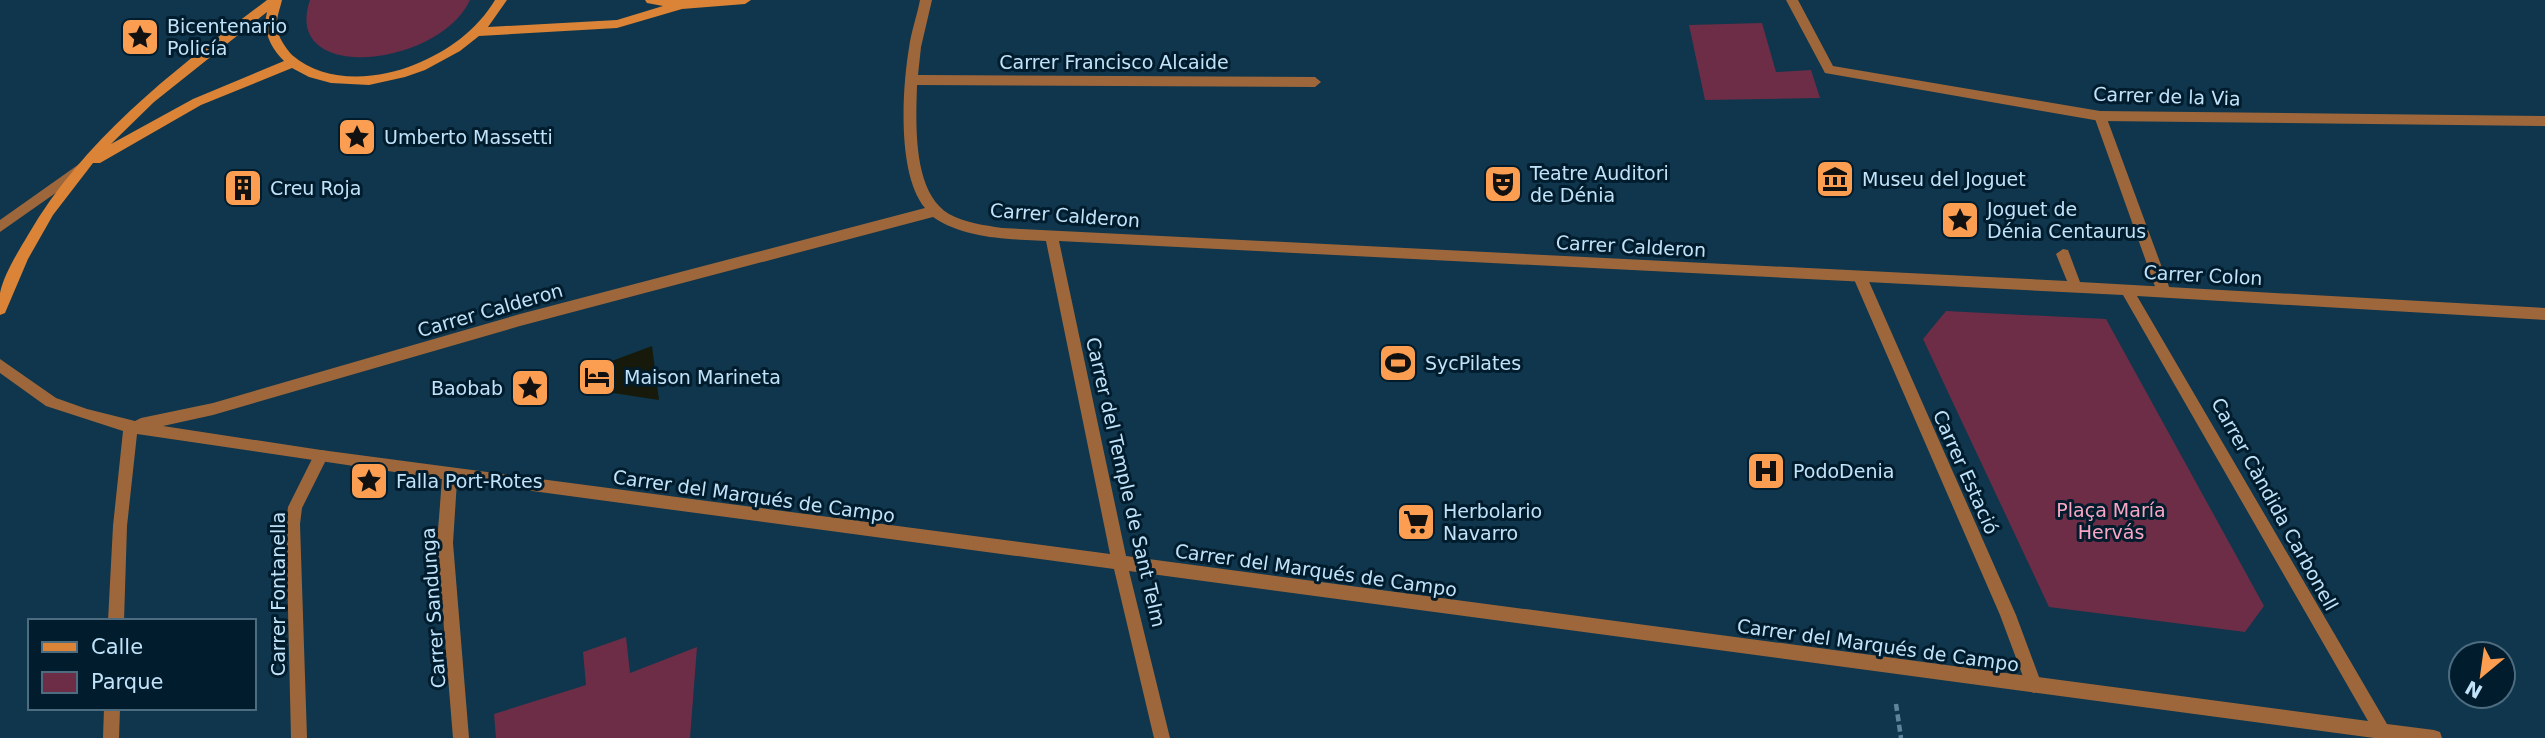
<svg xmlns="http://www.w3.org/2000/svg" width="2545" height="738" viewBox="0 0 2545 738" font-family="'DejaVu Sans',sans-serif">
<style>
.green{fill:#6d2d46}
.water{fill:#171a0a}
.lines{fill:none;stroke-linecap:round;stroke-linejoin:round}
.path{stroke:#5e839a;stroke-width:4.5;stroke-dasharray:7 3.5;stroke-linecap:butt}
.lane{fill:#9e673b;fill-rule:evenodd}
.street{fill:#9e673b;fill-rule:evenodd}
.secondary{fill:#db8336;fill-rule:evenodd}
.labels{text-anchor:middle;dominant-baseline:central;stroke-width:6;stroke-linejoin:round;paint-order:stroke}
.poi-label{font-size:19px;fill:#c1e3fa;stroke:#001c2d;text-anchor:start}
.street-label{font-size:19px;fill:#c1e3fa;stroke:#001c2d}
.park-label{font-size:19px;fill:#faa6c2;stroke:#001c2d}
</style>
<rect width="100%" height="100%" fill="#0f364c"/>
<g class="green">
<path d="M310 0H470C439 67 281 85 310 0Z"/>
<path d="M1762 23 1776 72 1811 70 1820 98 1705 100 1689 25Z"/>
<path d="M1946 311 2106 319 2264 606 2245 632 2049 607 1923 339Z"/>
<path d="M626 637 630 673 697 647 690 738H496L494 714 586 685 583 652Z"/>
</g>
<path class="water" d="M652 346 659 400 600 391 592 386 590 375 593 368Z"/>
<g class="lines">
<path class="path" d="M1896 704 1901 738"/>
<g class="lane">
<path d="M2100 111 2106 116 2171 292 2169 296H2159L2157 292 2094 116Z"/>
<path d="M82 162 88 167 87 171 0 232V220Z"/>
<path d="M1860 271 1865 273 1867 277 2016 615 2042 685 2040 690 2034 693 2028 690 2000 615 1853 277 1855 273Z"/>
<path d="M321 450 326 451 328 456 302 508 300 524 307 738H291L286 524 288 507 316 451Z"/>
</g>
<g class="street">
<path d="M920 0H932L921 47 918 75 1315 77 1321 82 1315 87 917 85C916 122 912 192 949 214 965 223 984 225 1002 228L2067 281 2056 254 2063 249 2068 250 2080 282 2545 308V320L2137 296 2387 724 2434 730 2440 732 2442 738H2374L1129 571 1170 738H1154L1114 569 457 481 453 543 469 738H453L437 543 442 479 137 434 127 526 124 621H108L113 526 123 431 46 406 0 373V359L56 398 87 409 135 421 141 418 213 403 520 314 925 208C897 174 902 90 909 48 911 32 917 16 920 0ZM933 217C965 239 1008 239 1046 241L1110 554 321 450 163 426 213 415 520 326ZM1059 241 2123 295 2368 721 1126 556Z"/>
<path d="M1786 0H1798L1833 66 2100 111 2545 116V126L2100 121 1825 73Z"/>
<path d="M104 708H120L119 738H103Z"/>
</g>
<path class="secondary" d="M267 0H282C280 9 276 18 277 27 278 37 285 47 292 55 325 84 378 80 416 64 448 51 477 30 495 0H507L488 27 617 20 663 6 647 3 645 0H751L745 4 682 9 617 28 479 36 460 51 425 70 405 77 369 85 331 83 309 77 292 68 201 105 100 163H93L53 215 28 259 5 313 0 315C0 308 0 300 0 293 4 274 18 252 28 235 86 136 177 68 267 0ZM267 12C262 31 271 48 284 61L193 99 111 144 154 102Z"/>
</g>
<defs>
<symbol id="sight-square" viewBox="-11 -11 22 22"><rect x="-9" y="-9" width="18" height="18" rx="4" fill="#fb9e51" stroke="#001c2d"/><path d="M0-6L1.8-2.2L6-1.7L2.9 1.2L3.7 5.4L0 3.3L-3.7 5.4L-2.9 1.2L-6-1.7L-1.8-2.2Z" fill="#111"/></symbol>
<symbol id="museum-square" viewBox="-11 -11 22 22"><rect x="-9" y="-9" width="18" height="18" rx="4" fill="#fb9e51" stroke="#001c2d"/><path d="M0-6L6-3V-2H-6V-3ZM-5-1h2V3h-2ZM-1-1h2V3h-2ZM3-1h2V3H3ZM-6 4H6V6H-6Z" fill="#111"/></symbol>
<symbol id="theatre-square" viewBox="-11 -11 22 22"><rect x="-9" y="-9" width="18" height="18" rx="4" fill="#fb9e51" stroke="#001c2d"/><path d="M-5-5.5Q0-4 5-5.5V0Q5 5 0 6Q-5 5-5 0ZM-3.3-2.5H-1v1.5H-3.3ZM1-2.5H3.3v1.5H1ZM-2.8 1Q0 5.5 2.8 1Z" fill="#111"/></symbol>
<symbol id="building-square" viewBox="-11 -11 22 22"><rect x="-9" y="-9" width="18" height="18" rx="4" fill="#fb9e51" stroke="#001c2d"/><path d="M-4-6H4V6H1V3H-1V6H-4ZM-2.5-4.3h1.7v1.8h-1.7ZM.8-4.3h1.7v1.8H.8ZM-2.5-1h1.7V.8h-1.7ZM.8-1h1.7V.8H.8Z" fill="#111"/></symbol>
<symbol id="stadium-square" viewBox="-11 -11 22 22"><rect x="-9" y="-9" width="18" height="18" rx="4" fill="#fb9e51" stroke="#001c2d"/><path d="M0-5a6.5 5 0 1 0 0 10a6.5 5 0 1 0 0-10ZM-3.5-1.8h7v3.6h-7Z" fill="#111"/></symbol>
<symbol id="hotel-square" viewBox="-11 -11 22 22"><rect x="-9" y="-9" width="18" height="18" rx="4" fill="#fb9e51" stroke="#001c2d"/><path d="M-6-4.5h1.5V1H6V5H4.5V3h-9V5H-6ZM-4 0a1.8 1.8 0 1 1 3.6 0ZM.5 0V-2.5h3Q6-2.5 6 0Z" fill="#111"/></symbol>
<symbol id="hospital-square" viewBox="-11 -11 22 22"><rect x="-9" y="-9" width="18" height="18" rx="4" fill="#fb9e51" stroke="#001c2d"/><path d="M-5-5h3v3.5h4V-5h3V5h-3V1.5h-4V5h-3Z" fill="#111"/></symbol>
<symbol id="supermarket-square" viewBox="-11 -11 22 22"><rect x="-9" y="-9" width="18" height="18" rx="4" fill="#fb9e51" stroke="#001c2d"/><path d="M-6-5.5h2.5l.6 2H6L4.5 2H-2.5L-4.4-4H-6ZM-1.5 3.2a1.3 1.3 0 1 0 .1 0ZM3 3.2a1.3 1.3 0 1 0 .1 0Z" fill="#111"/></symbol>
</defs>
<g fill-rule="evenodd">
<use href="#sight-square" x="118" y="15" width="44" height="44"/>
<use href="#sight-square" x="335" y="115" width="44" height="44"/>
<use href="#museum-square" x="1813" y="157" width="44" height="44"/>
<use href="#theatre-square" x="1481" y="162" width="44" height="44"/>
<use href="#building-square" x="221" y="166" width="44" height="44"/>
<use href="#sight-square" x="1938" y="198" width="44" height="44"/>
<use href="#stadium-square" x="1376" y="341" width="44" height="44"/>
<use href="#hotel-square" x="575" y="355" width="44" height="44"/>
<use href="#sight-square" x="508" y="366" width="44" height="44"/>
<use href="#hospital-square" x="1744" y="449" width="44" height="44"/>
<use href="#sight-square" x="347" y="459" width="44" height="44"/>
<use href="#supermarket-square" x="1394" y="500" width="44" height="44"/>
</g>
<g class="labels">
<g class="poi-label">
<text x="167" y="26">Bicentenario<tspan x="167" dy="22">Policía</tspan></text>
<text x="384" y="137">Umberto Massetti</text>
<text x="1530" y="173">Teatre Auditori<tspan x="1530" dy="22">de Dénia</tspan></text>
<text x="1862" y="179">Museu del Joguet</text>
<text x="270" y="188">Creu Roja</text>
<text x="1987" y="209">Joguet de<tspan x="1987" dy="22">Dénia Centaurus</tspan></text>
<text x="1425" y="363">SycPilates</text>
<text x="624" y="377">Maison Marineta</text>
<text x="503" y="388" text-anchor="end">Baobab</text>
<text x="1793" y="471">PodoDenia</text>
<text x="396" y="481">Falla Port-Rotes</text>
<text x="1443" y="511">Herbolario<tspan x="1443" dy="22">Navarro</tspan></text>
</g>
<g class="street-label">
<text x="1114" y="62">Carrer Francisco Alcaide</text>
<text transform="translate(2167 96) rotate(2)">Carrer de la Via</text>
<text transform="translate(1065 215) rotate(4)">Carrer Calderon</text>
<text transform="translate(1631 246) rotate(3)">Carrer Calderon</text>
<text transform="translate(2203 275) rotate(3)">Carrer Colon</text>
<text transform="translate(490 310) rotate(-16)">Carrer Calderon</text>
<text transform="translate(1966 472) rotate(66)">Carrer Estació</text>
<text transform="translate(1126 482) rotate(77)">Carrer del Temple de Sant Telm</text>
<text transform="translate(754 496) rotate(8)">Carrer del Marqués de Campo</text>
<text transform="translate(2275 504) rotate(61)">Carrer Càndida Carbonell</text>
<text transform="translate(1316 570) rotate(8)">Carrer del Marqués de Campo</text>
<text transform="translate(278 594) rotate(-90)">Carrer Fontanella</text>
<text transform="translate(433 608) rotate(-94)">Carrer Sandunga</text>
<text transform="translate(1878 645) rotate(8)">Carrer del Marqués de Campo</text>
</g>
<g class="park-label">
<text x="2111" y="510">Plaça María<tspan x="2111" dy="22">Hervás</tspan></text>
</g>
</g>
<rect x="28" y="619" width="228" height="91" fill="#001c2d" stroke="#4d6c7f" stroke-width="2"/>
<rect x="42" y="642" width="35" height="10" fill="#db8336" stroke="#4d6c7f" stroke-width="2"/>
<text x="91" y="654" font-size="21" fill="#c1e3fa">Calle</text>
<rect x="42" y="672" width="35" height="21" fill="#6d2d46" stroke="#4d6c7f" stroke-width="2"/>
<text x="91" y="689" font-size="21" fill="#c1e3fa">Parque</text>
<g transform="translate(2482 675) rotate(209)"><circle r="33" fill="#001c2d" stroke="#4d6c7f" stroke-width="2"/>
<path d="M0-5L12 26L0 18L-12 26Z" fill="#fb9e51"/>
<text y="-10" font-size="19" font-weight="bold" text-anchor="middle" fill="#c1e3fa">N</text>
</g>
</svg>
